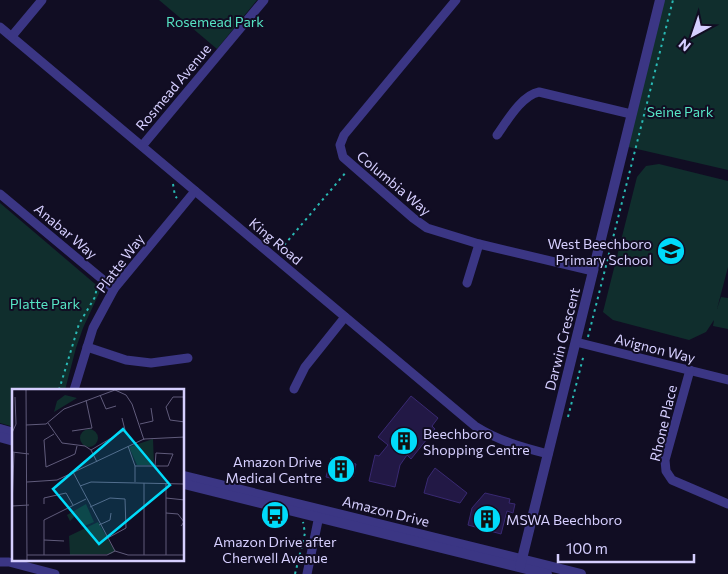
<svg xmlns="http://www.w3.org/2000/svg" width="728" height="574" viewBox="0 0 728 574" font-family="Commissioner,sans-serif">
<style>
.green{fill:#102e2d}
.building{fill:#221845;stroke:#392972}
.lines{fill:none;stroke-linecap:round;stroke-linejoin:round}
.path{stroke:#29b9b4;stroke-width:2;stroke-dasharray:2.5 4;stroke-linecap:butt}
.minor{stroke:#3b3684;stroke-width:9}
.tertiary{stroke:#3b3684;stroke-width:10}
.labels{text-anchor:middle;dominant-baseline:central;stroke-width:4;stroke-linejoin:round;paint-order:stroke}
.park-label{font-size:14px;fill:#56e4c4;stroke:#110d23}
.street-label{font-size:14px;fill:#d6cfff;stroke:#110d23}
.poi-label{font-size:14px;fill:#d6cfff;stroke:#110d23;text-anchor:end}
.inset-road{fill:none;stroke:#605b7b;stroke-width:1}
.view{fill:#00dbfa;fill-opacity:0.15;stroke:#00dbfa;stroke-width:2.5}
.inset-edge{fill:none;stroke:#d6cfff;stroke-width:2.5}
</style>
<rect width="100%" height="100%" fill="#110d23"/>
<g class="green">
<path d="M159 0H257L217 49Z"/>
<path d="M660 0H728V170L624 146Z"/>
<path d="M659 164 728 181V267L717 309 721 297 728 298V329L713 326 714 320 706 332 689 340 613 320 603 312 637 177 646 166Z"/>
<path d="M0 203 101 289 83 328 76 348 65 390H14V427L0 423Z"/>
</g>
<g class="building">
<path d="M411 396 438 418 432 426 435 429 411 459 407 455 400 465 395 487 369 481 375 455 379 456 388 445 378 437Z"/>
<path d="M331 458 356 464 353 477 343 474 342 481 326 477Z"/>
<path d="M435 468 467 493 460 503 424 493 428 478Z"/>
<path d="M485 493 510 499 509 503 515 504 513 513 507 511 501 534 468 525 472 508Z"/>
</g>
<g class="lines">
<g class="path">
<path d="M173 184 175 196 177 198"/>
<path d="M280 250 347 171"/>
<path d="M588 337 673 0"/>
<path d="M59 390 79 324 95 297 97 287"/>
<path d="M568 417 584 354"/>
<path d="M295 574 305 533 303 522"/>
</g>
<g class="minor">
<path d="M456 0 344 135 340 145 343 157 413 218 427 228 479 244 593 271"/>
<path d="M0 27 475 426C499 441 521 447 548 454"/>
<path d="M12 36 42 0"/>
<path d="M497 135C507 121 522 95 539 92L631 114"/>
<path d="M142 146 264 0"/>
<path d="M0 194 114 289"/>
<path d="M467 283 479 244"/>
<path d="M576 342 728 380"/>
<path d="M87 347 126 360 151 363 188 358"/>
<path d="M690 370 665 460 666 471 672 480 728 504"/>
<path d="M294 389 305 367 345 317"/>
<path d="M74 390 93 328 114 289 195 191"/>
<path d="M0 562H9L55 574"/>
<path d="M307 574 320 511"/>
</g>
<g class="tertiary">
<path d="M0 429 14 433"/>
<path d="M0 437 14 441"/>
<path d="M184 476 581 574"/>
<path d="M184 484 547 574"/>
<path d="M520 567 660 0"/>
</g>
</g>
<defs>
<symbol id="school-disc" viewBox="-11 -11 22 22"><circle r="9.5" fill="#00dbfa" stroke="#110d23"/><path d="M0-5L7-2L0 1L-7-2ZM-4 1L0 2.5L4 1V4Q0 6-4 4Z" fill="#111"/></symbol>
<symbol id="building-disc" viewBox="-11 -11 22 22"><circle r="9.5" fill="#00dbfa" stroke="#110d23"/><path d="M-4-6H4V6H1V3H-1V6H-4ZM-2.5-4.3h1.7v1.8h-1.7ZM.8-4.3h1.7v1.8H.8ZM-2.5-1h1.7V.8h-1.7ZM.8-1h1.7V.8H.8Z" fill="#111"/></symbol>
<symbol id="bus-disc" viewBox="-11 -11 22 22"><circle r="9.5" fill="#00dbfa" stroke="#110d23"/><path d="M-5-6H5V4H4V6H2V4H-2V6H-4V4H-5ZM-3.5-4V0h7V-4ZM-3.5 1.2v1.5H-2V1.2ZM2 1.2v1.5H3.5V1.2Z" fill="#111"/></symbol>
</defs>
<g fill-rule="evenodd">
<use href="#school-disc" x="655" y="235" width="32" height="32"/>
<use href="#building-disc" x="388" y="425" width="32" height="32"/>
<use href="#building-disc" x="325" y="453" width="32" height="32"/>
<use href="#bus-disc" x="259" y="499" width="32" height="32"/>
<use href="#building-disc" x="471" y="503" width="32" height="32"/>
</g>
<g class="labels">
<g class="park-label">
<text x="215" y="21">Rosemead Park</text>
<text x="680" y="111">Seine Park</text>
<text x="45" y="303">Platte Park</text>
</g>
<g class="street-label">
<text transform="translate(173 87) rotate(-50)">Rosmead Avenue</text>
<text transform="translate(394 183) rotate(40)">Columbia Way</text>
<text transform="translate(66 231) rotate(40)">Anabar Way</text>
<text transform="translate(276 241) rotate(40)">King Road</text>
<text transform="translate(120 263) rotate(-53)">Platte Way</text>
<text transform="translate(562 339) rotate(-76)">Darwin Crescent</text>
<text transform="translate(655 348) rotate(14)">Avignon Way</text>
<text transform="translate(663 423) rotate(-77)">Rhone Place</text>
<text transform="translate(386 511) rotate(14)">Amazon Drive</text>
</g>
<g class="poi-label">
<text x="652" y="243">West Beechboro<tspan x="652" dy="16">Primary School</tspan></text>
<text x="423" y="433" text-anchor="start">Beechboro<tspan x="423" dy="16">Shopping Centre</tspan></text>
<text x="322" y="461">Amazon Drive<tspan x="322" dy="16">Medical Centre</tspan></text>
<text x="506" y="519" text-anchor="start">MSWA Beechboro</text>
<text x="275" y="541" text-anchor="middle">Amazon Drive after<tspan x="275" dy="16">Cherwell Avenue</tspan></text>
</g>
</g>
<g transform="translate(12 389)">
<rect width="172" height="172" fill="#110d23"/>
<path d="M53 6 65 9 42 23 45 12ZM68 49a9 9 0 1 1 18 0a9 9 0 1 1-18 0ZM141 50 142 76H125L117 58ZM74 115 82 133 70 138 64 126 58 132 55 126ZM86 133 103 162 99 165 58 166 57 147Z" fill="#102e2d"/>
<path class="inset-road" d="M14 0 15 172M88 6 94 20 104 17M173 8H161L154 18 158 31 173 33M36 34 50 54 73 57 79 61 85 73M128 35 141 32 139 19M14 36 34 35 52 20 103 1 114 6 120 15 132 51M60 42 80 39 74 11M0 44 4 35 3 8M42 45 32 51 34 78 63 65 65 57M116 57 123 77V93M79 61 113 41 110 29M0 63 17 65M123 77H156L161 65 144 64 143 77M61 83 103 162 116 166H173M15 93 45 91 132 50 173 48M132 94V166M68 97 79 93 173 95M154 109 173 111M32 115V109L54 104 61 116M0 117 17 116M0 118 2 64M78 118 98 109 113 110 114 139 94 150M154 124 166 125 172 133 169 137M87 136 98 131 99 124M32 151 52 152M15 166H95L103 162M32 166V131L74 110M154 166V94"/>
<path class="view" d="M111 40 158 96 87 155 41 100Z"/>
<rect width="172" height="172" class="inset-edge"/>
</g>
<g transform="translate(693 35) rotate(220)" stroke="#110d23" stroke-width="4" paint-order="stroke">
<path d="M0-4L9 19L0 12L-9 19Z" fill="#d6cfff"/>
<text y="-8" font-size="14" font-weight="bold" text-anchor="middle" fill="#d6cfff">N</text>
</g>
<path d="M558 554v8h136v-8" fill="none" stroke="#d6cfff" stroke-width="2.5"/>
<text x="566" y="554" font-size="15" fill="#d6cfff" stroke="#110d23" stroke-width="4" paint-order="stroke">100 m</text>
</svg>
